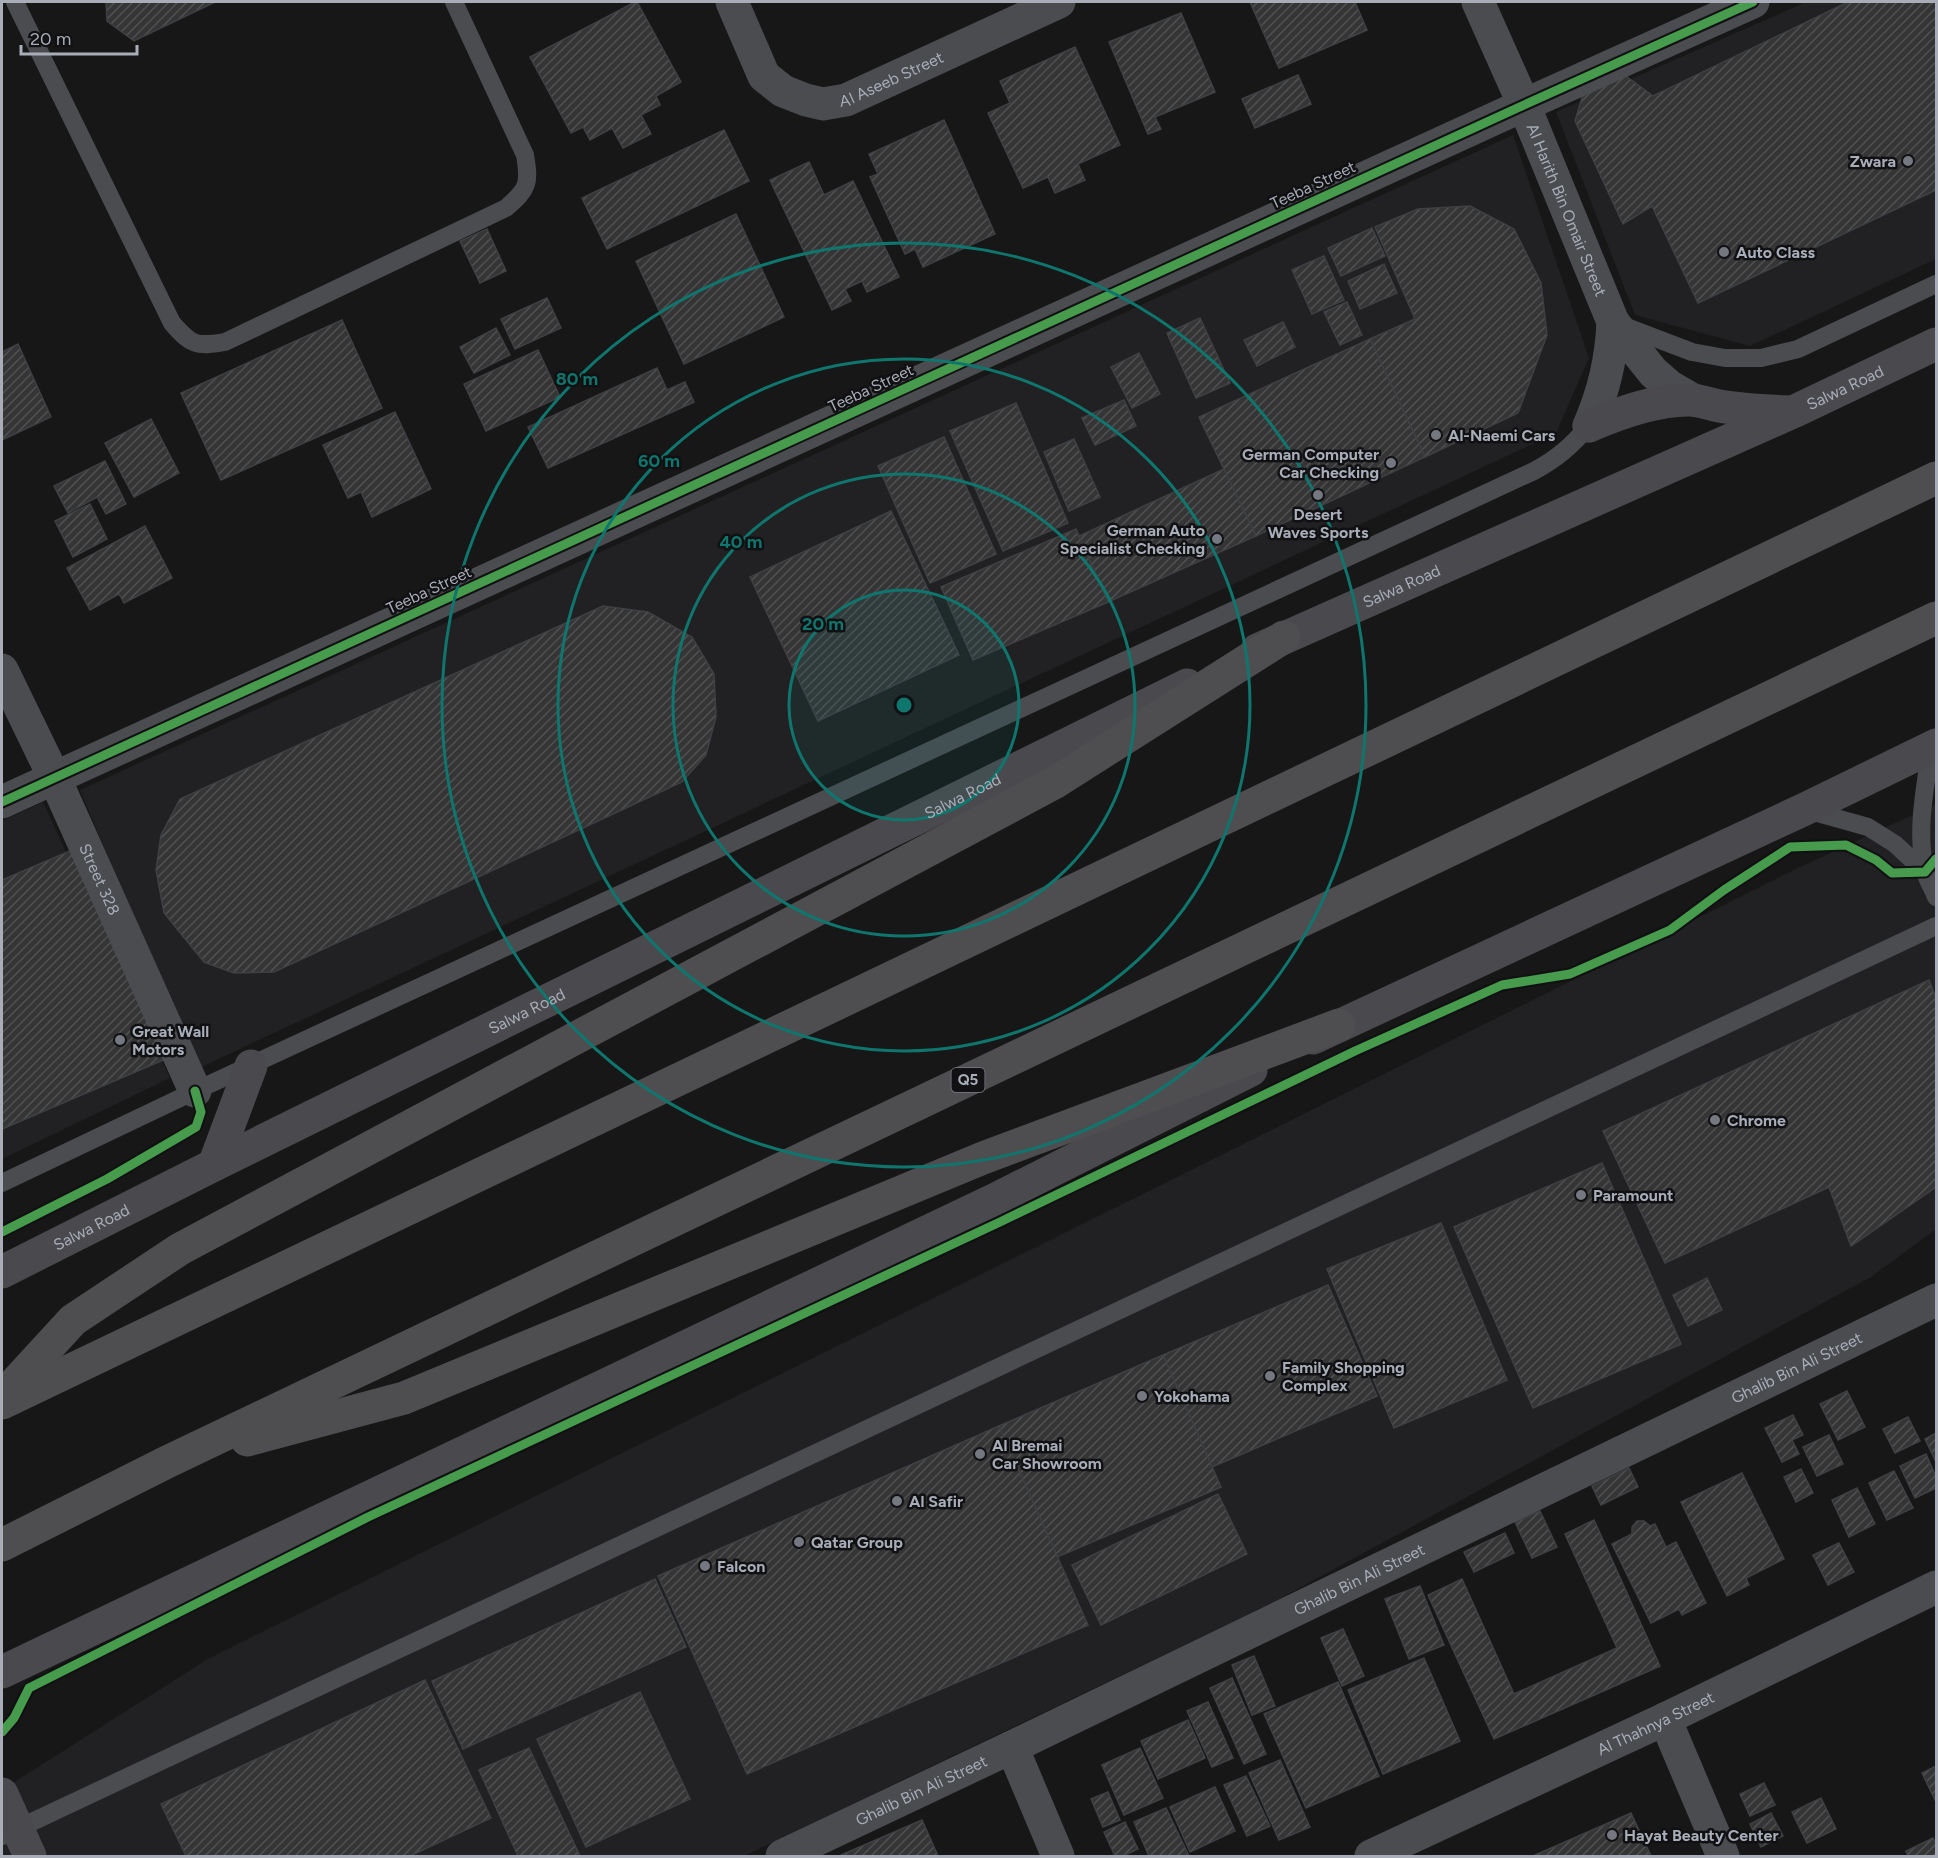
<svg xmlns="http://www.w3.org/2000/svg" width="1938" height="1858" viewBox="0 0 1938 1858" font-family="Figtree,sans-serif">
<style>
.built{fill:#212123}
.building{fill:url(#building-hatch);stroke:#3f4043;stroke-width:1.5}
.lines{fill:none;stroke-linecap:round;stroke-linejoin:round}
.lane{stroke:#4b4c50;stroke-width:18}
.street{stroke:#4b4c50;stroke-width:33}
.secondary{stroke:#4a4a4e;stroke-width:33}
.highway{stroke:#4e4e51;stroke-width:33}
.cycleway-casing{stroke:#111113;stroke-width:13}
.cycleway{stroke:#469c4c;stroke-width:9}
.ring{fill:none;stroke:#0f766e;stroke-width:3}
.poi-dot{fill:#757880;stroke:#111113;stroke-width:2}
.labels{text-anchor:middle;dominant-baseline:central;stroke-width:5;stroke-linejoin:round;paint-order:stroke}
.shield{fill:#111113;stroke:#7b7e86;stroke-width:1.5}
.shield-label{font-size:15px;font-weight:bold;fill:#a8adb8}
.street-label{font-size:16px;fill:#a8adb8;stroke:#111113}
.poi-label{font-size:16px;font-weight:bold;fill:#a8adb8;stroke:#111113;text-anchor:start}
.centre{fill:#0f766e;stroke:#111113;stroke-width:3}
.ring-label{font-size:18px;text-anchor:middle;font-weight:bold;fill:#0f766e;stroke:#111113;stroke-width:5;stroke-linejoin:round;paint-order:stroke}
</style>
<defs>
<pattern id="building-hatch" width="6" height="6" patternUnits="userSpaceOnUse" patternTransform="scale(1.5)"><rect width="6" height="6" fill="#353536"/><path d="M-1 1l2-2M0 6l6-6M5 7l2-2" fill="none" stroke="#4f5051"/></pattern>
</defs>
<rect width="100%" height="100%" fill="#171717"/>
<g class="built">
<path d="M1806 2H1936V259L1750 346 1635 315 1556 112Z"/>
<path d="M1513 135 1589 358 1556 433 197 1069 80 790Z"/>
<path d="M43 802 170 1078 2 1159V821Z"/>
<path d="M1936 804V1229L1871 1277 1268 1605 744 1856H2V1790L208 1659 1798 868Z"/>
</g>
<g class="building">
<path d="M106 2H215L134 41 107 21Z"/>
<path d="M635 2H637L681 82 656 96 660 105 641 115 651 134 623 148 612 128 590 140 583 127 571 133 530 57Z"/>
<path d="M1250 2H1355L1367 30 1279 68Z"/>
<path d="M1848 2H1936V190L1698 303 1652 206 1623 224 1575 121 1584 91 1615 68 1653 96Z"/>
<path d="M1181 13 1215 92 1155 117 1161 129 1148 134 1109 42Z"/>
<path d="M1075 47 1120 145 1078 164 1085 180 1055 193 1048 177 1023 188 988 113 1010 103 1000 81Z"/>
<path d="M1298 75 1311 104 1255 128 1242 99Z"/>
<path d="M944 120 995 234 923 267 915 249 905 254 870 177 878 174 869 154Z"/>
<path d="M724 130 749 181 607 249 582 198Z"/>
<path d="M809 162 824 195 853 181 899 277 867 292 862 281 845 289 851 301 832 310 770 180Z"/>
<path d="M1470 206 1514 229 1541 283 1547 335 1518 413 1425 457 1370 339 1415 319 1375 227 1418 209Z"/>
<path d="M736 214 784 317 684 364 636 261Z"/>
<path d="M1372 228 1385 256 1341 276 1328 248Z"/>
<path d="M487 229 506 271 480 283 460 241Z"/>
<path d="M1324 256 1344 300 1312 314 1292 270Z"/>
<path d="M1384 264 1397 293 1360 309 1348 281Z"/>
<path d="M547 298 561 328 515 349 501 319Z"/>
<path d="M1347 302 1362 335 1340 345 1324 312Z"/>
<path d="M1200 318 1230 383 1196 398 1167 333Z"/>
<path d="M342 320 382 408 221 480 181 393Z"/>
<path d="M1283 322 1295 347 1257 366 1244 340Z"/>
<path d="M496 328 510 355 474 373 460 347Z"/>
<path d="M1370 339 1425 457 1256 536 1199 417Z"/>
<path d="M18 344 51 417 2 440V352Z"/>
<path d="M538 350 560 397 486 431 464 384Z"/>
<path d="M1139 353 1160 394 1132 408 1111 367Z"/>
<path d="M657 368 667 390 685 382 694 402 548 468 528 427Z"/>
<path d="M1124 400 1136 426 1095 445 1082 418Z"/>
<path d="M1016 403 1068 523 1003 551 950 431Z"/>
<path d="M395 412 431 489 372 517 361 492 348 498 323 445Z"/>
<path d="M151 419 179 473 134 497 105 443Z"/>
<path d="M944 437 996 554 930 583 878 466Z"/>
<path d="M1074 439 1100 497 1069 511 1044 452Z"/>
<path d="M105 461 126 504 106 514 97 497 68 513 54 486Z"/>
<path d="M1224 469 1256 536 1108 602 1079 536Z"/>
<path d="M90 504 107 539 73 557 55 521Z"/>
<path d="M891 511 959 655 818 721 750 577Z"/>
<path d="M145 526 172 578 124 603 119 594 90 610 67 568Z"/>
<path d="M1076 529 1108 602 973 660 941 587Z"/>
<path d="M603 606 648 612 692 637 714 674 716 717 706 755 682 782 274 972 234 973 204 962 164 913 156 870 161 835 180 799Z"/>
<path d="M77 848 170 1057 2 1129V880Z"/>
<path d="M1929 980 1936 999V1187L1851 1246 1829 1187 1665 1263 1603 1131Z"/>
<path d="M1602 1163 1681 1344 1533 1408 1454 1227Z"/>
<path d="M1441 1223 1507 1380 1394 1428 1327 1269Z"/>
<path d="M1707 1278 1722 1310 1688 1326 1673 1295Z"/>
<path d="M1328 1285 1377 1396 1212 1467 1163 1355Z"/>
<path d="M1163 1355 1221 1487 1057 1557 999 1426Z"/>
<path d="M1847 1391 1865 1427 1838 1440 1820 1404Z"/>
<path d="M1793 1415 1803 1435 1792 1440 1799 1454 1782 1462 1765 1428Z"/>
<path d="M1908 1417 1920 1441 1895 1453 1883 1429Z"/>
<path d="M999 1426 1088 1625 747 1774 658 1576Z"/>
<path d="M1936 1433V1462L1925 1439Z"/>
<path d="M1829 1435 1843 1464 1817 1476 1803 1447Z"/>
<path d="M1926 1454 1936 1477V1488L1915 1498 1900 1466Z"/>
<path d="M1629 1468 1638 1487 1601 1505 1592 1486Z"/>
<path d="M1801 1469 1813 1493 1796 1502 1784 1477Z"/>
<path d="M1894 1471 1913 1508 1887 1520 1869 1483Z"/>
<path d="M1742 1473 1784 1559 1746 1578 1749 1585 1727 1596 1681 1502Z"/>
<path d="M1857 1488 1875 1524 1849 1537 1832 1500Z"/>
<path d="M1218 1494 1247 1554 1101 1625 1072 1565Z"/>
<path d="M1540 1511 1557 1547 1532 1558 1515 1522Z"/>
<path d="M1594 1520 1660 1666 1494 1739 1428 1595 1462 1579 1514 1694 1617 1648 1565 1534Z"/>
<path d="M1637 1521H1644L1650 1526 1655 1524 1666 1547 1676 1542 1706 1603 1682 1615 1679 1609 1651 1623 1612 1544 1632 1534V1527Z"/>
<path d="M1505 1533 1514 1553 1474 1572 1464 1552Z"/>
<path d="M1839 1543 1854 1572 1828 1585 1813 1555Z"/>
<path d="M655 1579 686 1647 463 1749 432 1681Z"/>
<path d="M1420 1586 1444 1645 1409 1659 1385 1599Z"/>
<path d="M1343 1629 1364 1676 1342 1686 1321 1638Z"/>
<path d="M1254 1656 1275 1706 1252 1715 1232 1665Z"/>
<path d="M1424 1658 1460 1741 1383 1774 1348 1690Z"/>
<path d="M1232 1678 1266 1754 1244 1764 1210 1688Z"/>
<path d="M425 1680 491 1818 410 1856H186L161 1804Z"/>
<path d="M1338 1682 1379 1776 1306 1808 1264 1714Z"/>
<path d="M640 1692 690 1799 586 1847 537 1739Z"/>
<path d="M1208 1702 1233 1758 1212 1767 1187 1711Z"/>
<path d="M1188 1720 1205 1758 1158 1779 1141 1741Z"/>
<path d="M529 1748 580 1856H518L479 1770Z"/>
<path d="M1140 1748 1163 1798 1124 1815 1102 1765Z"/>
<path d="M1280 1760 1310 1827 1279 1840 1249 1773Z"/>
<path d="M1936 1766V1799L1935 1800 1922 1773Z"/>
<path d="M1246 1776 1270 1826 1247 1836 1224 1785Z"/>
<path d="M1764 1783 1775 1805 1750 1816 1740 1794Z"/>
<path d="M1215 1787 1235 1831 1190 1852 1170 1807Z"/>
<path d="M1108 1792 1120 1820 1103 1827 1091 1799Z"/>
<path d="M1821 1798 1836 1829 1807 1843 1792 1812Z"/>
<path d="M1166 1808 1189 1856H1149L1134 1822Z"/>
<path d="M1631 1813 1651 1856H1533Z"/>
<path d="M1771 1813 1783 1836 1761 1847 1750 1824Z"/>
<path d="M922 1820 938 1856H841V1855Z"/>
<path d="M1125 1822 1138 1849 1123 1856H1115L1104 1832Z"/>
<path d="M1933 1838 1936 1844V1856H1908L1906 1851Z"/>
</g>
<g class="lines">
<g class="lane">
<path d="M15 2 172 323C191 345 196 347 225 342L506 208C528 189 530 184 525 155L454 2"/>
<path d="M1621 325 1692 352 1725 358H1761L1798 349 1936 284"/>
<path d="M1931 748C1925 788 1916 831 1925 871 1927 880 1933 889 1936 897"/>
<path d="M1807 810 1868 827 1895 844 1925 872"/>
<path d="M2 1183 195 1091 1534 471C1558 458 1571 446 1589 426"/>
<path d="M2 1836 1936 926"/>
</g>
<g class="street">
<path id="s1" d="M732 2 764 76 783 91 806 100 823 104 846 100 1059 2"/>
<path id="s2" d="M1478 2 1524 105 1613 322 1653 372 1669 386 1693 400"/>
<path d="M1589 426C1604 390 1611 361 1613 322"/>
<path id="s3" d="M2 670 55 779 195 1091"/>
<path d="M2 802 1524 105 1753 2"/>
<path d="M1665 1719 1723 1856"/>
<path d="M1012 1747 1058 1856"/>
<path id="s4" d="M782 1856 1012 1747 1936 1300"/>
<path id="s5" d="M1371 1856 1665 1719 1936 1587"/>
</g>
<g class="secondary">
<path d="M1589 426C1621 412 1657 399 1692 400 1701 401 1710 404 1719 406 1742 410 1765 411 1788 412"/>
<path id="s6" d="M1257 650 1793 412 1936 344"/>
<path d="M1313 1038 1805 809 1936 745"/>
<path d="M214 1165 251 1066"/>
<path id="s7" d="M2 1272 214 1165 1187 685"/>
<path d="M2 1672 994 1200 1251 1070"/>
<path d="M2 1794 30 1856"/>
</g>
<g class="highway">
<path d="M5 1394 73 1320 180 1249 1054 783 1284 637"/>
<path d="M2 1403 1936 478"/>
<path d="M247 1440 404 1398 983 1158 1339 1025"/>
<path d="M2 1545 167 1462 1936 618"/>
</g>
<defs>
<g id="cycleway">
<path d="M2 802 1524 105 1753 2"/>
<path d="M2 1232 107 1179 196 1127 201 1112 195 1091"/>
<path d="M2 1732 14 1718 29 1688 368 1517 1000 1222 1355 1051 1502 985 1570 974 1670 930 1724 890 1790 847 1846 845 1876 860 1892 873 1925 872 1936 859"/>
</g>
</defs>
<use href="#cycleway" class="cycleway-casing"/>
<use href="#cycleway" class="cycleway"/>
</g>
<circle cx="904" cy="705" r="115" fill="#0f766e" fill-opacity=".12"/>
<g class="ring">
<circle cx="904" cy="705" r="115"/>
<circle cx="904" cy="705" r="231"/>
<circle cx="904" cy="705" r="346"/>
<circle cx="904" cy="705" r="462"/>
</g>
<g class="poi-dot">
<circle cx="1908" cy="161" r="6"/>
<circle cx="1724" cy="252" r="6"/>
<circle cx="1436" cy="435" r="6"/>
<circle cx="1391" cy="463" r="6"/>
<circle cx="1318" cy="495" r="6"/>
<circle cx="1217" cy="539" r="6"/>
<circle cx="120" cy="1040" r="6"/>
<circle cx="1715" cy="1120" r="6"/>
<circle cx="1581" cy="1195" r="6"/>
<circle cx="1270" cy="1376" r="6"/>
<circle cx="1142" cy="1396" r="6"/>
<circle cx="980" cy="1454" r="6"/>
<circle cx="897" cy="1501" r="6"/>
<circle cx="799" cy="1542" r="6"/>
<circle cx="705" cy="1566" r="6"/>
<circle cx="1612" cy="1835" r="6"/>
</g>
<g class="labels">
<rect class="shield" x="951.5" y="1068" width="33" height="24" rx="4.5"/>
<g class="shield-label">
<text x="968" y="1080">Q5</text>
</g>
<g class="street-label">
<text stroke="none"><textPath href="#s1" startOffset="220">Al Aseeb Street</textPath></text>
<text transform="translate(1313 185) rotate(-25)">Teeba Street</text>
<text stroke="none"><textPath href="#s2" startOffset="226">Al Harith Bin Omair Street</textPath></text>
<text transform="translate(871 388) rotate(-25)">Teeba Street</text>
<text stroke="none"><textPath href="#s6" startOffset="644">Salwa Road</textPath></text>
<text stroke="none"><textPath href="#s6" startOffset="158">Salwa Road</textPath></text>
<text transform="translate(429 590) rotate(-25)">Teeba Street</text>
<text stroke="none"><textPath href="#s7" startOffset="1072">Salwa Road</textPath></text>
<text stroke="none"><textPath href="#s3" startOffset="231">Street 328</textPath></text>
<text stroke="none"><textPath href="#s7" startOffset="586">Salwa Road</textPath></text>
<text stroke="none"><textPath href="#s7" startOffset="100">Salwa Road</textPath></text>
<text stroke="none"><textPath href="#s4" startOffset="1126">Ghalib Bin Ali Street</textPath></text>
<text stroke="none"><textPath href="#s4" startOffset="640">Ghalib Bin Ali Street</textPath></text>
<text stroke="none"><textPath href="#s5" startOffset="314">Al Thahnya Street</textPath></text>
<text stroke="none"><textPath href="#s4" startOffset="154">Ghalib Bin Ali Street</textPath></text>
</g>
<g class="poi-label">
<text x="1896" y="161" text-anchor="end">Zwara</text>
<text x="1736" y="252">Auto Class</text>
<text x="1448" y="435">Al-Naemi Cars</text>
<text x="1379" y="454" text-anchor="end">German Computer<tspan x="1379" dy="18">Car Checking</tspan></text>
<text x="1318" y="514" text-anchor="middle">Desert<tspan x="1318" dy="18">Waves Sports</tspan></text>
<text x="1205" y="530" text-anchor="end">German Auto<tspan x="1205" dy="18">Specialist Checking</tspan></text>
<text x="132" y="1031">Great Wall<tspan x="132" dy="18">Motors</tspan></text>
<text x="1727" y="1120">Chrome</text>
<text x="1593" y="1195">Paramount</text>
<text x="1282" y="1367">Family Shopping<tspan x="1282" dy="18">Complex</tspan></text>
<text x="1154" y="1396">Yokohama</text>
<text x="992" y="1445">Al Bremai<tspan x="992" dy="18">Car Showroom</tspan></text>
<text x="909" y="1501">Al Safir</text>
<text x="811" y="1542">Qatar Group</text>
<text x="717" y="1566">Falcon</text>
<text x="1624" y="1835">Hayat Beauty Center</text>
</g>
</g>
<circle cx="904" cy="705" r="9" class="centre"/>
<g class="ring-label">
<text x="577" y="385">80 m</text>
<text x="659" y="467">60 m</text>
<text x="741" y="548">40 m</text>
<text x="823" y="630">20 m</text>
</g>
<rect width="1938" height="1858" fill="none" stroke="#a8adb8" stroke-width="6"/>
<path d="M21 45v9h116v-9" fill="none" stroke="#a8adb8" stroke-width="3"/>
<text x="30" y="45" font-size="18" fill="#a8adb8" stroke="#111113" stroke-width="4.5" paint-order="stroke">20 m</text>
</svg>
